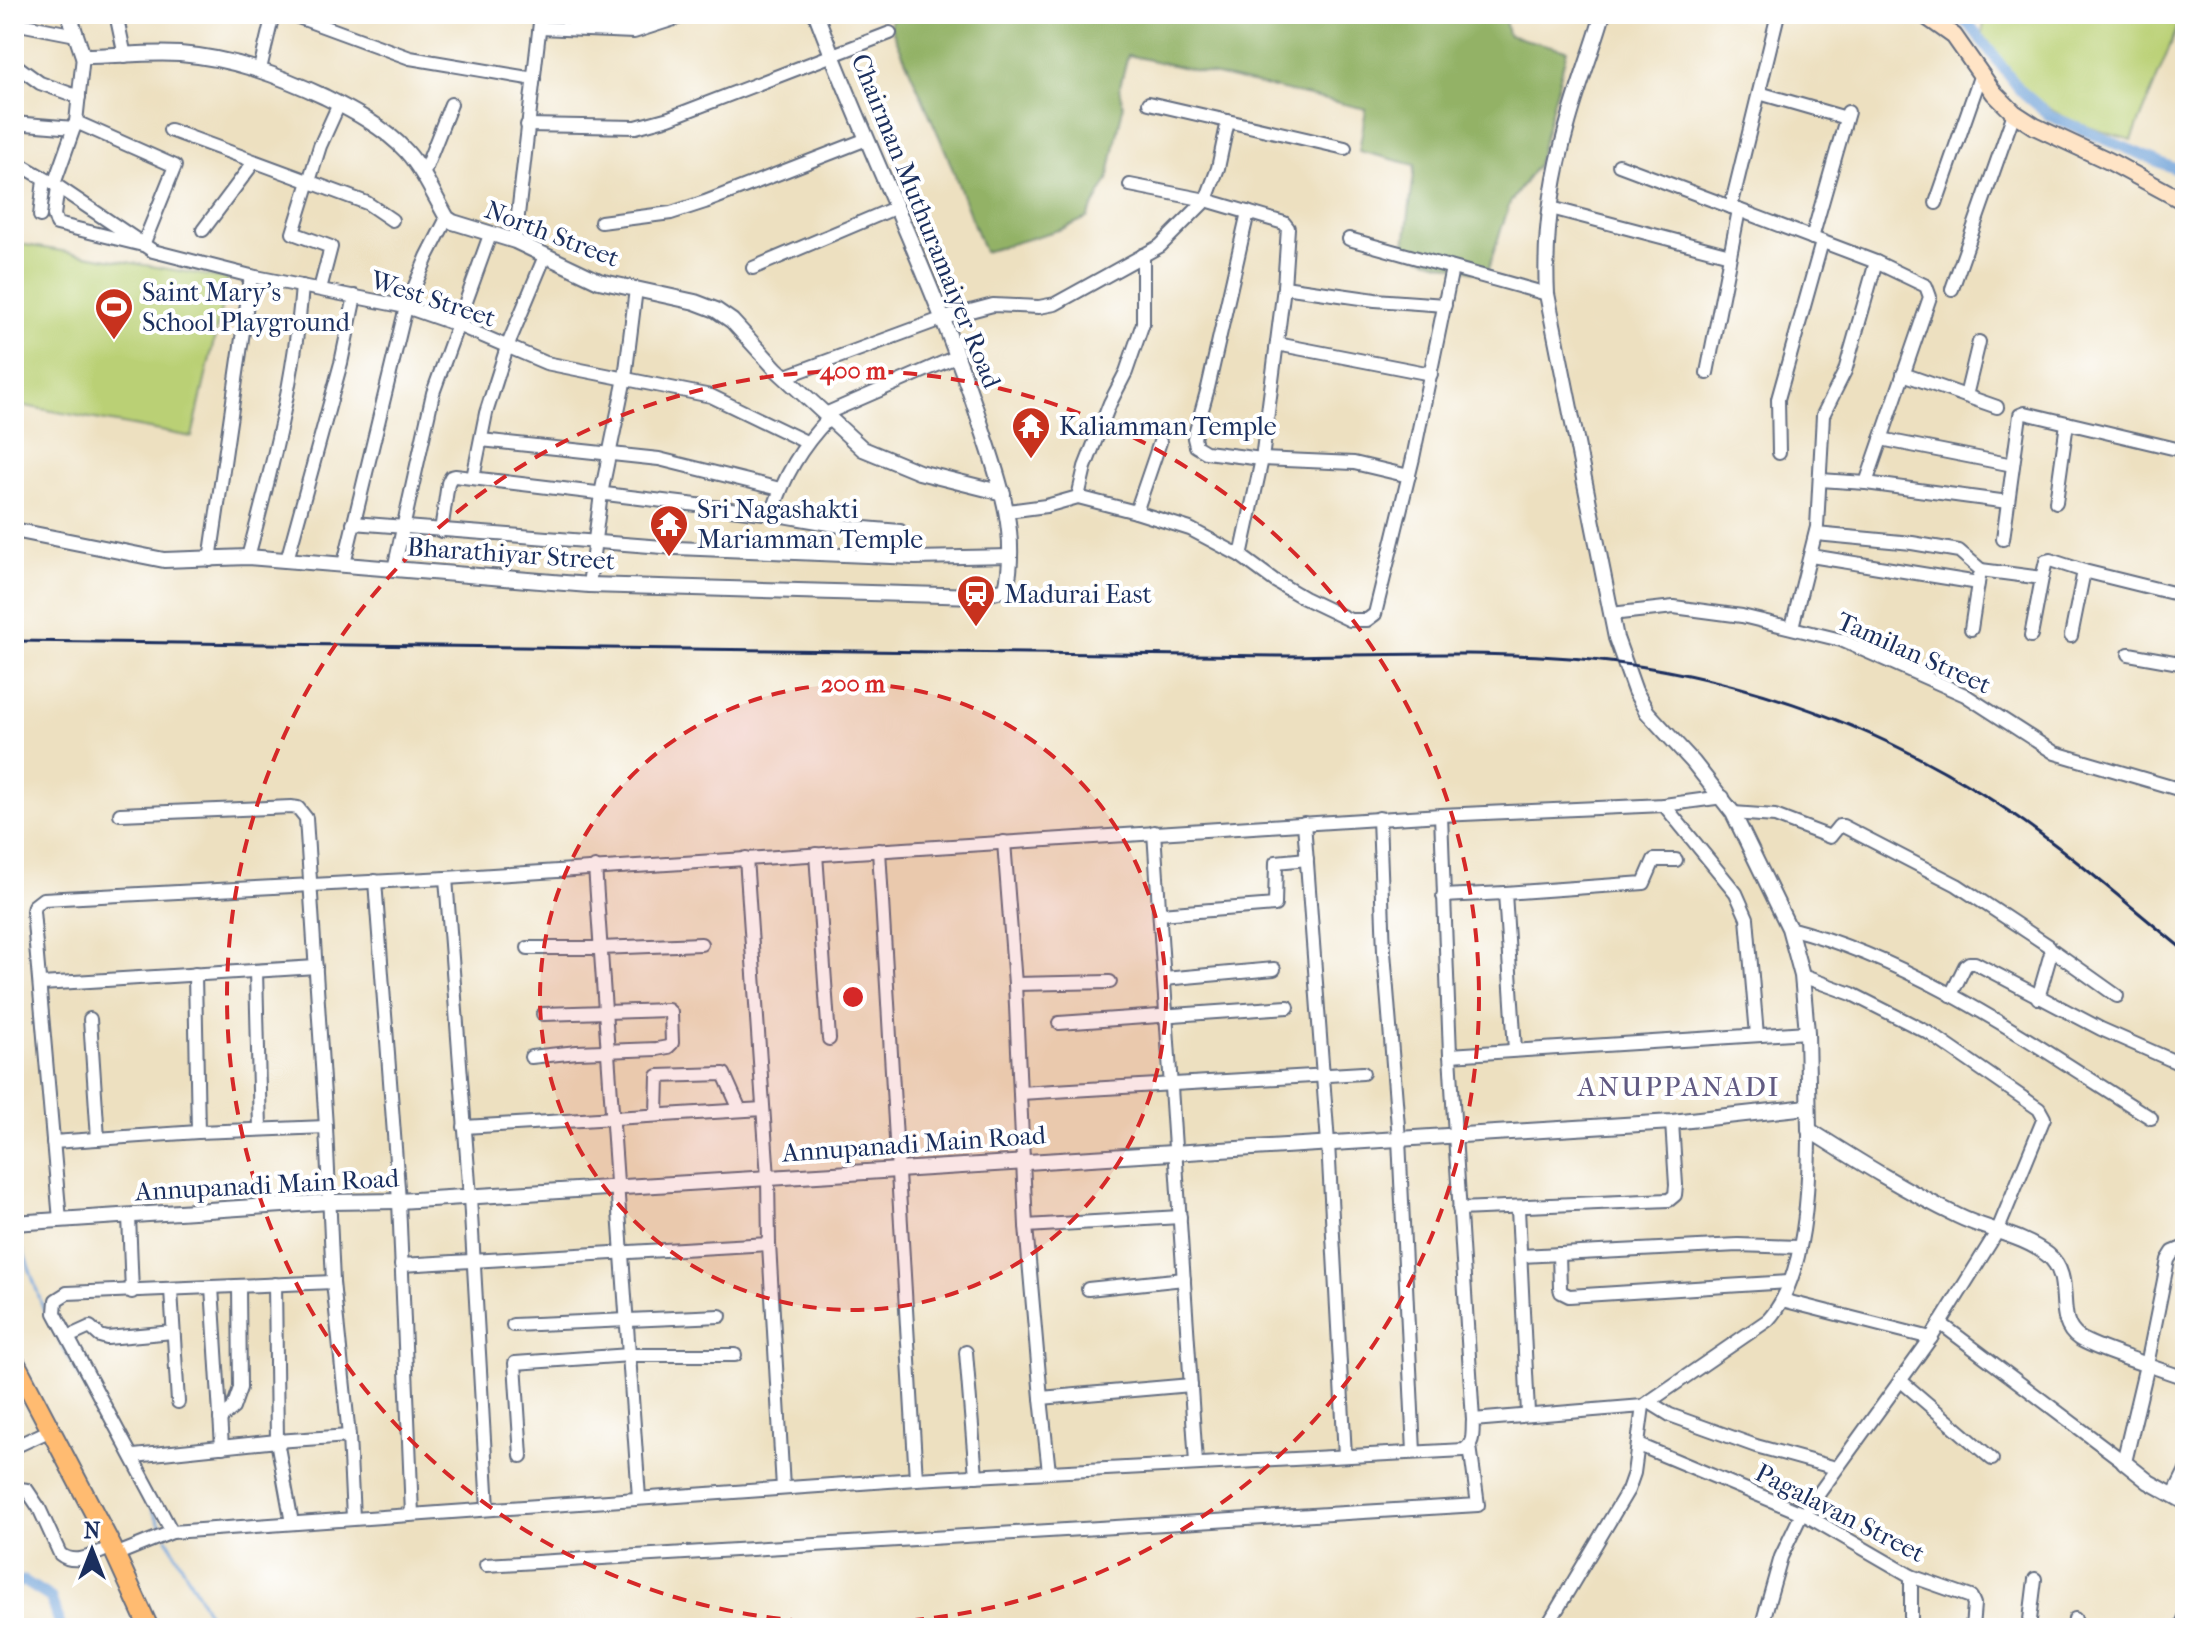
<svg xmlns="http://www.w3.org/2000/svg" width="2199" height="1642" viewBox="0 0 2199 1642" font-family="'IM FELL French Canon',serif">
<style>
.green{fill:#bad075;stroke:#6a806a;stroke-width:2}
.forest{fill:#93b266;stroke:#577062;stroke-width:2}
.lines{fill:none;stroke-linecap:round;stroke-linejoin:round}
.stream{stroke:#6a9fd6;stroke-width:3}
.canal{stroke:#6a9fd6;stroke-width:11}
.minor-casing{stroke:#646d80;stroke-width:16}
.tertiary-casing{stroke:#646d80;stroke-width:18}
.secondary-casing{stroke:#646d80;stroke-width:20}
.primary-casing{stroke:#646d80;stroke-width:22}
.minor{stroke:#fff;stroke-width:12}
.tertiary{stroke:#fff;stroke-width:14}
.secondary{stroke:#ffe4c6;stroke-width:16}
.primary{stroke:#ffbb71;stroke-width:18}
.rail{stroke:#1b2f5e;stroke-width:3}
.ring{fill:none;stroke:#d62828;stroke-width:4;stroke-dasharray:14 10}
.labels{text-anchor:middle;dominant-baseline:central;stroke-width:8;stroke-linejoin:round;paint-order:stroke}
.street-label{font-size:26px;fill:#1b2f5e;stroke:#fff}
.poi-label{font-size:26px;fill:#1b2f5e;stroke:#fff;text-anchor:start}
.neighbourhood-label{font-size:28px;letter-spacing:2px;fill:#625b83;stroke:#fff}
.centre{fill:#d62828;stroke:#fff;stroke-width:4}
.ring-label{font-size:24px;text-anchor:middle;font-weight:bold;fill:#d62828;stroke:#fff;stroke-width:8;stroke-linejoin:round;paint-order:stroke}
</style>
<rect width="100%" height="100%" fill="#fff"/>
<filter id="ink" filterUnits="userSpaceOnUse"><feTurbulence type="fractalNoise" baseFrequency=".0125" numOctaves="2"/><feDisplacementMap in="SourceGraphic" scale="16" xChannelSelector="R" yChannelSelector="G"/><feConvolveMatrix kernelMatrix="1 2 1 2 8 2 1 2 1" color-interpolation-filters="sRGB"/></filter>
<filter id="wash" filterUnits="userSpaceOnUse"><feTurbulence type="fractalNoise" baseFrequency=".006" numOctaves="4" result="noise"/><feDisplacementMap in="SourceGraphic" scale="32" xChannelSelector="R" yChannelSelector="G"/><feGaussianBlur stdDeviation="1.8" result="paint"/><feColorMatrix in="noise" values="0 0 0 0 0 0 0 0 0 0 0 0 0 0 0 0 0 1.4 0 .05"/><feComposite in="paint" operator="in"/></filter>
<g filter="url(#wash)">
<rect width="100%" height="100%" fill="#ede0c0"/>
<g class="green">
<path d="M1986 14H2183L2132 140C2095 130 2058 120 2029 93 2011 76 1997 53 1982 33Z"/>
<path d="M14 243 228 279 192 437 14 404Z"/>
</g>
<path class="forest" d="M894 14H1111L1112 18 1205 14H1504L1508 35 1567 50 1537 165 1510 203 1486 275 1404 253 1415 165 1359 151 1366 109 1128 55 1120 86 1123 107 1108 180 1087 218 1062 229 984 252 946 152 890 25Z"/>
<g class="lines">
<g class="stream">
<path d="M16 1230 45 1314 164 1531"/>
<path d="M167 1538 216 1628"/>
</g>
<g class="canal">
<path d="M1957 14 1973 29 2020 90 2050 116 2185 173"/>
<path d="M14 1583 24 1581 51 1598 61 1628"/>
</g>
</g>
</g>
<g filter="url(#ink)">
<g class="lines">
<defs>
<g id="minor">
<path d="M116 14 125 56"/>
<path d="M290 14 410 58 534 79"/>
<path d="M1778 14 1731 207 1876 262 1845 371 1823 415 1817 527 1792 627"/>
<path d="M14 23 76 35"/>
<path d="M540 28 634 32 690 14"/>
<path d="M14 64 40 83 79 97"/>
<path d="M260 69 273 14"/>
<path d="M1759 93 1846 118"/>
<path d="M1149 103 1345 148"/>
<path d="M14 123 74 128"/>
<path d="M527 125 636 127 669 118 890 33"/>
<path d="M170 130 367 203 392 220"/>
<path d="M14 161 54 184 153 251 251 276 406 307 455 324 546 363 711 396 806 442"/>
<path d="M1619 165 1731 207"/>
<path d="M423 175 451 104"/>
<path d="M54 184 76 122 83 56"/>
<path d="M1130 185 1206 200 1284 223 1288 228 1284 287 1262 459 1241 556"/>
<path d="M58 187 54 215 57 224 143 245 175 166 76 122"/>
<path d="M1936 203 1981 74"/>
<path d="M1551 208 1730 255"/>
<path d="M1248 212 1208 388 1194 438 1196 446 1206 452 1262 459 1354 463 1409 476"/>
<path d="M40 216 44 179"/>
<path d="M601 222 671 213 705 202 867 139"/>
<path d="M203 230 254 162"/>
<path d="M1812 238 1848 112"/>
<path d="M1349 239 1547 294"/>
<path d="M515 241 541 14"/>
<path d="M753 268 897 207"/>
<path d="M1284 287 1375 300 1445 305"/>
<path d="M320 289 331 247 293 233 320 146 339 104"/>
<path d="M1952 289 2014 113"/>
<path d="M1277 344 1431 374"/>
<path d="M1707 373 1739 210"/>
<path d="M1903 374 1997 407"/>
<path d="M784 377 944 318 993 305 1039 307 1055 304 1160 246 1206 200 1218 168 1228 121"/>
<path d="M1966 396 1979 342"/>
<path d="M825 414 958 356"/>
<path d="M1881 439 2013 465"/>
<path d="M481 440 659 459 780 489"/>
<path d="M1779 453 1778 399 1822 242"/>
<path d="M473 478 486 413 507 347 545 256"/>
<path d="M1820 480 1866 483 1930 297 1926 286 1876 262"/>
<path d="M1866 483 2008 502"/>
<path d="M1078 497 1085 467 1110 403 1126 372 1143 323V255"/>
<path d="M2056 502 2067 423"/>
<path d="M1008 511 1046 506 1078 497 1136 512 1190 529 1241 556 1275 581 1304 598 1350 620H1367L1375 614 1413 458 1452 268"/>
<path d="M1136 512 1160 442"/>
<path d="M772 514 841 526 900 531 905 539V557"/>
<path d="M353 523 676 548 915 558 1010 556"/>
<path d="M441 531 448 483 451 477 455 476 772 514C784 476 801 447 829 418"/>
<path d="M1816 534 1912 543 1959 551 1981 570"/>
<path d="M2003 539 2020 415 2025 413 2185 451"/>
<path d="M1811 556 1978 583"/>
<path d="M248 557C272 468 295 378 302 286"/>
<path d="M210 560 251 276"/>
<path d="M287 560 341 363 355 296"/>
<path d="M344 564 406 307 427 257 447 218"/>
<path d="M394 569 433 393 490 235"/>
<path d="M1981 570 2042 578 2046 561 2050 560 2084 571 2185 596"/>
<path d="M589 585 601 494 625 378 636 289"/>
<path d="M1611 614 1674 607 1742 616 1841 640 1965 695 2055 753 2185 791"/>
<path d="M1971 629 1979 577"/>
<path d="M2031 636 2042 578"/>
<path d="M2071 636 2084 571"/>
<path d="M2129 654 2185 664"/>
<path d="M1664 805 1736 893 1747 918 1757 1035"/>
<path d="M1733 813 1775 816 1830 837 1839 826H1843L1957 885 2049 946 2051 953 2038 998"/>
<path d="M120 814 291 807 298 808 306 818 326 1127 333 1282 349 1436 353 1518"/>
<path d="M1441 815 1450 1055 1473 1420"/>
<path d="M1379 818 1384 952 1399 1139 1414 1452"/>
<path d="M1304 823 1328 1143 1345 1456"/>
<path d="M2185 826V833"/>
<path d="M1154 832 1196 1463"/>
<path d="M1004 842 1015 984 1026 1226 1041 1398 1191 1385"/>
<path d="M879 850 916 1479 1464 1450C1475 1443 1472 1432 1473 1420L1643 1406"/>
<path d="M816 854 829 1039"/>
<path d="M595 867 639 1498"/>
<path d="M446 878 470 1197 488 1509"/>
<path d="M375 881 399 1201 412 1514"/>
<path d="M1443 896 1505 893"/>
<path d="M1160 914 1275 905 1276 862 1307 859"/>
<path d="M1789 928C1921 962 2036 1046 2151 1118"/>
<path d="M528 948H600L701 944"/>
<path d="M2051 949 2117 996"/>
<path d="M256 971 260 1129"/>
<path d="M195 974 198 1132"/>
<path d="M1802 976 1852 994 1929 1033 2039 1109 2044 1118 1997 1232 1931 1338 1804 1514"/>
<path d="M1164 979 1274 969"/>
<path d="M41 984 316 967"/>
<path d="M1015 984 1110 982"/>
<path d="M1951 995 1965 966 1969 963H1975L2101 1029 2185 1066"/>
<path d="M90 1019 98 1139"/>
<path d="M1059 1023 1288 1007"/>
<path d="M1515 1050 1505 893 1644 883 1654 860H1676"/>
<path d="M1450 1055 1807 1032"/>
<path d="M531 1057 577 1052 657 1049 668 1047 672 1043 671 1013 668 1010 543 1014"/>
<path d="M1020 1093 1363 1073"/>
<path d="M657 1114 658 1076 724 1074 740 1110"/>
<path d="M464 1127 763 1109"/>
<path d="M53 1142 198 1132 326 1127"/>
<path d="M1459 1209 1669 1200 1675 1195 1676 1185 1672 1122"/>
<path d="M1518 1209 1528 1413"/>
<path d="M129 1216 132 1292"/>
<path d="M60 1220 33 911 34 906 43 899 446 878 1441 815 1664 805 1723 797"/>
<path d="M1026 1226 1180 1217"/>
<path d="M769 1244 783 1488"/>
<path d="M2185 1247 2173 1252 2168 1260 2147 1365 2185 1378"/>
<path d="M1559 1254 1560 1288 1561 1292 1569 1296 1789 1282"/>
<path d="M1521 1256 1738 1245 1799 1247"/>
<path d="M401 1265 769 1244 768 1178 746 858"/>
<path d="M333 1282 67 1293 56 1300 55 1313 172 1532 916 1479"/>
<path d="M275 1284 277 1441 349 1436"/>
<path d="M212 1287 222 1447"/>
<path d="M1088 1289 1184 1279"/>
<path d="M171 1290 178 1402"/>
<path d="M1782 1300 1931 1338"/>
<path d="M1940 1323 2124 1462"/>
<path d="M513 1325 720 1316"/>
<path d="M68 1337 90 1327 100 1336 107 1338 173 1332"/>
<path d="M966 1352 976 1476"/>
<path d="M1900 1380 1992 1459"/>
<path d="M1041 1398 1049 1472"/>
<path d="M1649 1402 1670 1415 1756 1446 1836 1468"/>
<path d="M220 1419 233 1408 240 1388 239 1286"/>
<path d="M1639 1445 1804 1514 1911 1576 1971 1597 1974 1604 1972 1628"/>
<path d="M14 1447 51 1430"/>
<path d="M134 1456 277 1441 292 1523"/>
<path d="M521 1456 515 1363 630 1355H735"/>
<path d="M14 1488 27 1490 39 1508 60 1554C76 1567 96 1553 112 1547"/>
<path d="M2173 1496 2185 1472"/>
<path d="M115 1555 172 1532"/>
<path d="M486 1565 1478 1505 1470 1446"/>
<path d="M1911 1576V1628"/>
<path d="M1546 1628 1628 1490 1634 1473 1643 1406 1768 1320C1807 1277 1809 1185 1809 1130"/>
<path d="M1761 1628 1781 1557 1802 1513"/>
<path d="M2029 1628 2035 1579"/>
<path d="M2074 1628 2075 1619"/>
<path d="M2181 1628 2185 1617"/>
</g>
<g id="tertiary">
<path d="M69 14 83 56C115 56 148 52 180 54 232 58 278 75 325 97 353 111 384 127 406 151 423 170 434 195 447 218L453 222 515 241 599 281 695 302 716 310 732 321 776 369 863 449 919 472 1003 493"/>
<path d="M1603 14C1592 52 1577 89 1567 127 1552 180 1544 238 1547 294L1616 638 1635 691 1647 712 1693 762 1733 813 1789 928 1802 976 1807 1032 1809 1130C1858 1161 1906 1191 1958 1216 1986 1230 2023 1235 2048 1255 2076 1278 2052 1320 2079 1338 2094 1348 2129 1358 2147 1365L2124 1462 2149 1482 2185 1502"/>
<path d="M14 530 164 560 248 557 589 585 978 596 1006 589C1020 529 996 472 978 416 933 279 867 149 816 14"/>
<path d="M14 1223 329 1202 399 1201 1672 1122 1808 1107"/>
</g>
<path id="secondary" d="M1923 14 1954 36 1994 93 2014 113 2034 126 2109 161 2185 202"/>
<path id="primary" d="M14 1360 112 1547 149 1628"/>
</defs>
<use href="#minor" class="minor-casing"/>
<use href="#tertiary" class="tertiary-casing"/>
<use href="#secondary" class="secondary-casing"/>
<use href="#primary" class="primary-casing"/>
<use href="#minor" class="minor"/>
<use href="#tertiary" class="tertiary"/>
<use href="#secondary" class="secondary"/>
<use href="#primary" class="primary"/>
<path class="rail" d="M14 641 1277 656C1382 655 1488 650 1592 660 1729 674 1862 719 1979 792 2053 837 2118 897 2185 951"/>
</g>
</g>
<circle cx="853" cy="997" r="313" fill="#d62828" fill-opacity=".12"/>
<g class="ring">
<circle cx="853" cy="997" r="313"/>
<circle cx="853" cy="997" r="626"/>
</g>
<defs>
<symbol id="stadium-pin" viewBox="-11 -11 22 30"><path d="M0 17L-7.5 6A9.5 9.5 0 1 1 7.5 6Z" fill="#c8321e" stroke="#fff"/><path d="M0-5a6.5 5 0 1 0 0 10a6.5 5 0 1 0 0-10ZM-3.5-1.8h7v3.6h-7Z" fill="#fff"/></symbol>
<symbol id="temple-pin" viewBox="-11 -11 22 30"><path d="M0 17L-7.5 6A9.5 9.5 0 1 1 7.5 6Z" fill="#c8321e" stroke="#fff"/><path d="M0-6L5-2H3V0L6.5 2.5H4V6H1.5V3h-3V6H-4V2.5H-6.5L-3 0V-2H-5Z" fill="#fff"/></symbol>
<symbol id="station-pin" viewBox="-11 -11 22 30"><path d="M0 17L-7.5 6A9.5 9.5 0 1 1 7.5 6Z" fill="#c8321e" stroke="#fff"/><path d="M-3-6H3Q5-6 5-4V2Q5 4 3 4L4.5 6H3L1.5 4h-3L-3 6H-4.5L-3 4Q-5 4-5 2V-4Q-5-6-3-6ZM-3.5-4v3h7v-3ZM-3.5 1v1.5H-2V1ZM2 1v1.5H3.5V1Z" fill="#fff"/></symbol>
</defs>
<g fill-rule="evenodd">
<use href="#stadium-pin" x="92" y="285" width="44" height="60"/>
<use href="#temple-pin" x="1009" y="404" width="44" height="60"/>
<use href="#temple-pin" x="647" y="502" width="44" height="60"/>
<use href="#station-pin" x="954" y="572" width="44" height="60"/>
</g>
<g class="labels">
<g class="street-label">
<text transform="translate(926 221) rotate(68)">Chairman Muthuramaiyer Road</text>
<text transform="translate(552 234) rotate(21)">North Street</text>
<text transform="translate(433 299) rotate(18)">West Street</text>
<text transform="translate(511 554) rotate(4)">Bharathiyar Street</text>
<text transform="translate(1914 653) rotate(24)">Tamilan Street</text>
<text transform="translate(914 1144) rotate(-4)">Annupanadi Main Road</text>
<text transform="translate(267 1185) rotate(-3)">Annupanadi Main Road</text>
<text transform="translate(1840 1513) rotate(27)">Pagalavan Street</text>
</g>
<g class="poi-label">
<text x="142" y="292">Saint Mary's<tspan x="142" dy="30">School Playground</tspan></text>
<text x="1059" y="426">Kaliamman Temple</text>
<text x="697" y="509">Sri Nagashakti<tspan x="697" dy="30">Mariamman Temple</tspan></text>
<text x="1004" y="594">Madurai East</text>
</g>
<g class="neighbourhood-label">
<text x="1679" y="1086">ANUPPANADI</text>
</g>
</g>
<circle cx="853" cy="997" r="12" class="centre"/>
<g class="ring-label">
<text x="853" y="379">400 m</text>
<text x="853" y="692">200 m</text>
</g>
<rect width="2199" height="1642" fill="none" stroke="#fff" stroke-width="48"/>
<g transform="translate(92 1550)" stroke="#ffffff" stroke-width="6" paint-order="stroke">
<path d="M0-6L14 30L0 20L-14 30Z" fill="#1b2f5e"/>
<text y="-12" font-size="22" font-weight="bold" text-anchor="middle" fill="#1b2f5e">N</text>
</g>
</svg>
